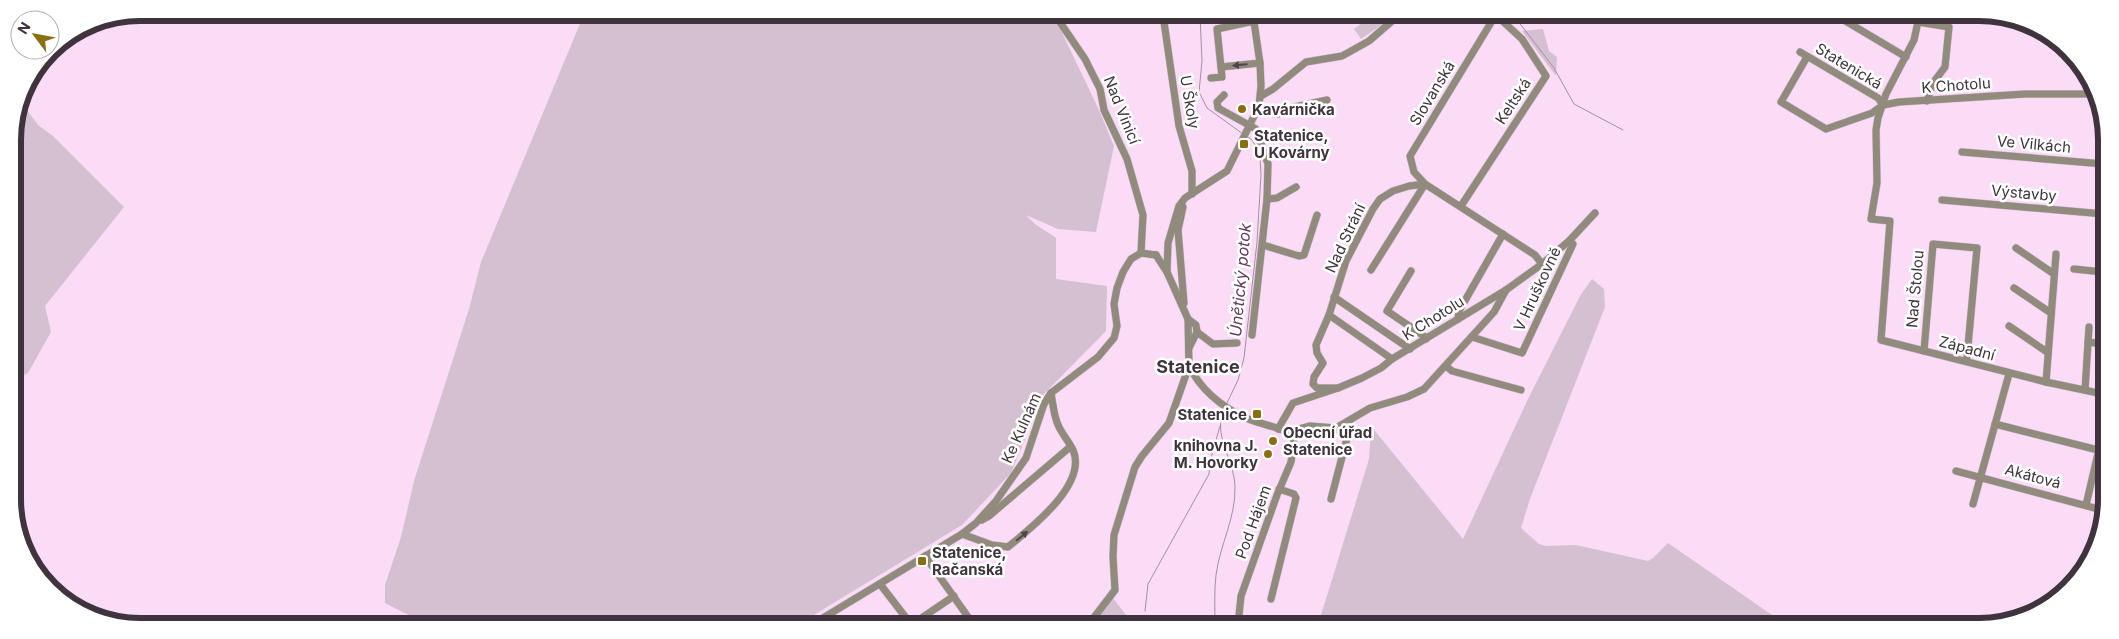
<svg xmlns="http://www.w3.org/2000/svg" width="2119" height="639" viewBox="0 0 2119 639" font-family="Inter,sans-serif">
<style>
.green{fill:#d5c0d2}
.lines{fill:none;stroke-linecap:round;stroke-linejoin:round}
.stream{stroke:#a88ca4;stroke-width:1}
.minor-casing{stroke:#d5bad1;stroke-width:8}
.minor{stroke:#908b7d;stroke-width:7}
.oneway{fill:#4f454a}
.poi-dot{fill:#8a6f10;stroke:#fff;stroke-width:2}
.labels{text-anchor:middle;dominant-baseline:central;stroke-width:5;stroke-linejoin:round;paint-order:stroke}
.street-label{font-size:15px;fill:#3f333d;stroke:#fff}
.poi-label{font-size:15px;font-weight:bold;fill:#3f333d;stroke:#fff;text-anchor:start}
.water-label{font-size:16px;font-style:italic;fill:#613a5d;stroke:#fff}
.quarter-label{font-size:18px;font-weight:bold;fill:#3f333d;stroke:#fff}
.rim{fill:none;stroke:#3f333d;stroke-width:6}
</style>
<rect width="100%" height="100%" fill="#fadcf6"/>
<g class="green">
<path d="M584 14 1056 15 1055 18 1099 110 1114 146 1096 232 1058 229 1026 215 1035 224 1056 238V279L1107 286 1106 331 1044 394 1011 473 962 525 799 624 424 623 385 603V585L401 537 414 481 469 309 481 262Z"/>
<path d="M1373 15H1378L1383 24 1361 39 1354 29Z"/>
<path d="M1543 29 1549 51 1557 57 1556 76 1522 31Z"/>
<path d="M20 101 38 125 53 136 124 207 45 306 51 332 28 373 14 380 13 132Z"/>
<path d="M1592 279 1604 289 1605 307 1530 499 1521 528 1539 544 1546 546 1576 545 1648 561 1653 558 1668 543 1788 626 1318 625 1369 459 1371 426 1463 539 1527 401 1580 296Z"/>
<path d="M1109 593 1133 624H1089Z"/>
</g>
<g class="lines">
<g class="stream">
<path d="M1200 15 1202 61 1199 92 1207 108 1243 134"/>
<path d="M1514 16 1554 68 1574 104 1623 130"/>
<path d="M1227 403 1238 380 1244 358 1257 242 1261 175 1260 158 1253 141 1248 137"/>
<path d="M1145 611 1148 584 1209 474 1211 458 1220 426"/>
<path d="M1215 625C1215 608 1214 591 1216 575 1220 544 1236 518 1235 486 1234 459 1212 435 1224 409"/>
</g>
<defs>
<g id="minor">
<path d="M1055 15 1085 59 1100 89 1104 110 1127 159 1143 215 1141 253"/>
<path d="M1163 15 1179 126 1192 171V194"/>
<path d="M1837 16 1906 57"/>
<path d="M1919 17 1914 40 1886 94 1878 118 1876 130 1877 183 1871 219 1890 221 1881 340 2046 382"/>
<path d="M1918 22 1949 27 1945 67 1933 83 1927 101"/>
<path d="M1800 52 1878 98 1883 105"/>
<path d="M1807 57 1781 102 1826 129 1872 113 1883 105 1899 102 2025 94H2094"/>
<path d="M1221 67 1260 63"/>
<path d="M1211 78 1222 77 1217 29 1254 21"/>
<path d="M1224 95 1217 102 1218 108 1256 129 1268 164 1267 199 1252 335"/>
<path d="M1261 96 1273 89 1306 62 1342 56 1369 41 1399 15"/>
<path d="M1257 111 1278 114 1290 108 1327 100"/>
<path d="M1962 152 2104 164"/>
<path d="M1267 199 1277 198 1296 187"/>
<path d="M1942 200 2104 214"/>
<path d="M1461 206 1546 76 1522 39 1497 16"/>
<path d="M1183 207 1178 230 1184 303"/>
<path d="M1263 245 1299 256 1304 255 1317 215"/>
<path d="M2016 248 2054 274"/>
<path d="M2056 254 2046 382 2103 394"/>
<path d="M1156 255 1167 272 1188 319 1189 366C1201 390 1222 407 1246 418 1260 425 1288 427 1294 440L1291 462 1277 495 1241 596 1238 625"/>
<path d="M2074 269 2103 272"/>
<path d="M1371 270 1425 184 1414 172 1410 156 1495 16"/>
<path d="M1411 271 1387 311 1424 336 1426 339"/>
<path d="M1167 272 1168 243 1179 206 1185 198 1227 171 1259 106 1261 86 1260 63 1253 15"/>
<path d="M2014 288 2051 313"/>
<path d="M1334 297 1410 349"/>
<path d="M1329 315 1392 359"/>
<path d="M1188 319 1196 325 1197 332 1189 348"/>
<path d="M1458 319 1459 311 1503 234"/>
<path d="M2009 326 2047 352"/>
<path d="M1197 332 1213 344 1237 343"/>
<path d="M1472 337 1522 353 1573 244 1569 241"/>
<path d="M2088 342 2103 344"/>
<path d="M1924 351 1933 244 1977 248 1967 357"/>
<path d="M1446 366 1452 371 1521 390"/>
<path d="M1338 388H1317L1313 384 1314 377 1323 363 1317 353 1316 345 1329 315 1346 261 1373 209 1380 199 1393 191 1409 186 1425 184 1535 255 1542 264"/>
<path d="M2085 390 2089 327"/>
<path d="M1995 424 2098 450"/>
<path d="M1278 429 1293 403 1338 388 1362 378 1381 368 1392 359 1506 290 1542 264 1569 241 1595 213"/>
<path d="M1288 432 1310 426 1336 428 1370 408 1407 397 1424 389 1494 312 1506 290"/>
<path d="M1956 471 2102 510"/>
<path d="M1331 499 1347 438 1336 428"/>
<path d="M1973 504 2009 374"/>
<path d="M2086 505 2103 432"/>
<path d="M982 520 989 516 1070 447"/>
<path d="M962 534 992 545 1008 547C1031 528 1088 484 1073 450 1069 442 1063 435 1059 427 1054 418 1053 404 1051 393"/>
<path d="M925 556 973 624"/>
<path d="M880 584 910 623 927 617 950 624"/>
<path d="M1271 599 1296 498 1294 494 1279 489"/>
<path d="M923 617 954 596"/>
<path d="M813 624 962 534 976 523 996 501 1026 458 1044 404 1051 393 1098 357 1114 338 1117 326 1114 304 1117 288 1123 272 1131 259 1141 253 1156 255"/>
<path d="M1089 624 1115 590 1113 557 1114 535 1135 467 1142 456 1169 423 1189 366"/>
</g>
</defs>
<use href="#minor" class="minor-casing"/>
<use href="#minor" class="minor"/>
</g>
<defs><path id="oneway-solid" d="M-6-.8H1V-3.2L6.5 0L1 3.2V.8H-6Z" transform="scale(1.25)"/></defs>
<g class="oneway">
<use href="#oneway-solid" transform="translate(1240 65) rotate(175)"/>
<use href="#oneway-solid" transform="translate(1022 536) rotate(-40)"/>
</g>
<g class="poi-dot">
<circle cx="1242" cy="109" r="5"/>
<rect x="1239" y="139" width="10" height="10" rx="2.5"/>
<rect x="1252" y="409" width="10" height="10" rx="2.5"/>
<circle cx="1273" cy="441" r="5"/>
<circle cx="1268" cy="454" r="5"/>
<rect x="917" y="556" width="10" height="10" rx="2.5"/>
</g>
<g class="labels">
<g class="street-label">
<text transform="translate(1849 66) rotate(31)">Statenická</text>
<text transform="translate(1956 85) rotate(-4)">K Chotolu</text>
<text transform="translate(1432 93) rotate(-59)">Slovanská</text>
<text transform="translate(1513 101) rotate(-57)">Keltská</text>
<text transform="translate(1190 102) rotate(80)">U Školy</text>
<text transform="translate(1122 110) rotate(68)">Nad Vinicí</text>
<text transform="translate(2034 144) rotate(5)">Ve Vilkách</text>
<text transform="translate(2024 193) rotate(5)">Výstavby</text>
<text transform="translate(1345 238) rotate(-65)">Nad Strání</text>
<text transform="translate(1537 289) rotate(-65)">V Hruškovně</text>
<text transform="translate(1915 289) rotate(-85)">Nad Štolou</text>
<text transform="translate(1433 318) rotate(-32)">K Chotolu</text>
<text transform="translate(1967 348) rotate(15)">Západní</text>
<text transform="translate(1021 428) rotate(-66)">Ke Kulnám</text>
<text transform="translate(2033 476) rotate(15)">Akátová</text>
<text transform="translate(1253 522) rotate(-70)">Pod Hájem</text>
</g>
<g class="poi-label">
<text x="1252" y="109">Kavárnička</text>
<text x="1254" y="135">Statenice,<tspan x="1254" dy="17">U Kovárny</tspan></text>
<text x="1247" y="414" text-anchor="end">Statenice</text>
<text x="1283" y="432">Obecní úřad<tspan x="1283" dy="17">Statenice</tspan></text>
<text x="1258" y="445" text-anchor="end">knihovna J.<tspan x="1258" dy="17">M. Hovorky</tspan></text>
<text x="932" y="552">Statenice,<tspan x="932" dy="17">Račanská</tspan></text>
</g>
<g class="water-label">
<text transform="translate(1240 280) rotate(-85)">Únětický potok</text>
</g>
<g class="quarter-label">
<text x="1198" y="366">Statenice</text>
</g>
</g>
<path d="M0 0H2119V639H0ZM140 21H1979A119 119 0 0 1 2098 140V499A119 119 0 0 1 1979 618H140A119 119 0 0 1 21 499V140A119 119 0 0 1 140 21Z" fill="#fff" fill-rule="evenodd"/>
<path class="rim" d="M140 21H1979A119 119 0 0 1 2098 140V499A119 119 0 0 1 1979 618H140A119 119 0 0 1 21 499V140A119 119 0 0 1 140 21Z"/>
<g transform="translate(35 35) rotate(302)"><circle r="24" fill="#ffffff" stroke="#b2adb1"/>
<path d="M0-4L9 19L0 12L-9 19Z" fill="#8a6f10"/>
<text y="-8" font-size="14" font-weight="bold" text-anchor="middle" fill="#3f333d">N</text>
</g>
</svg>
